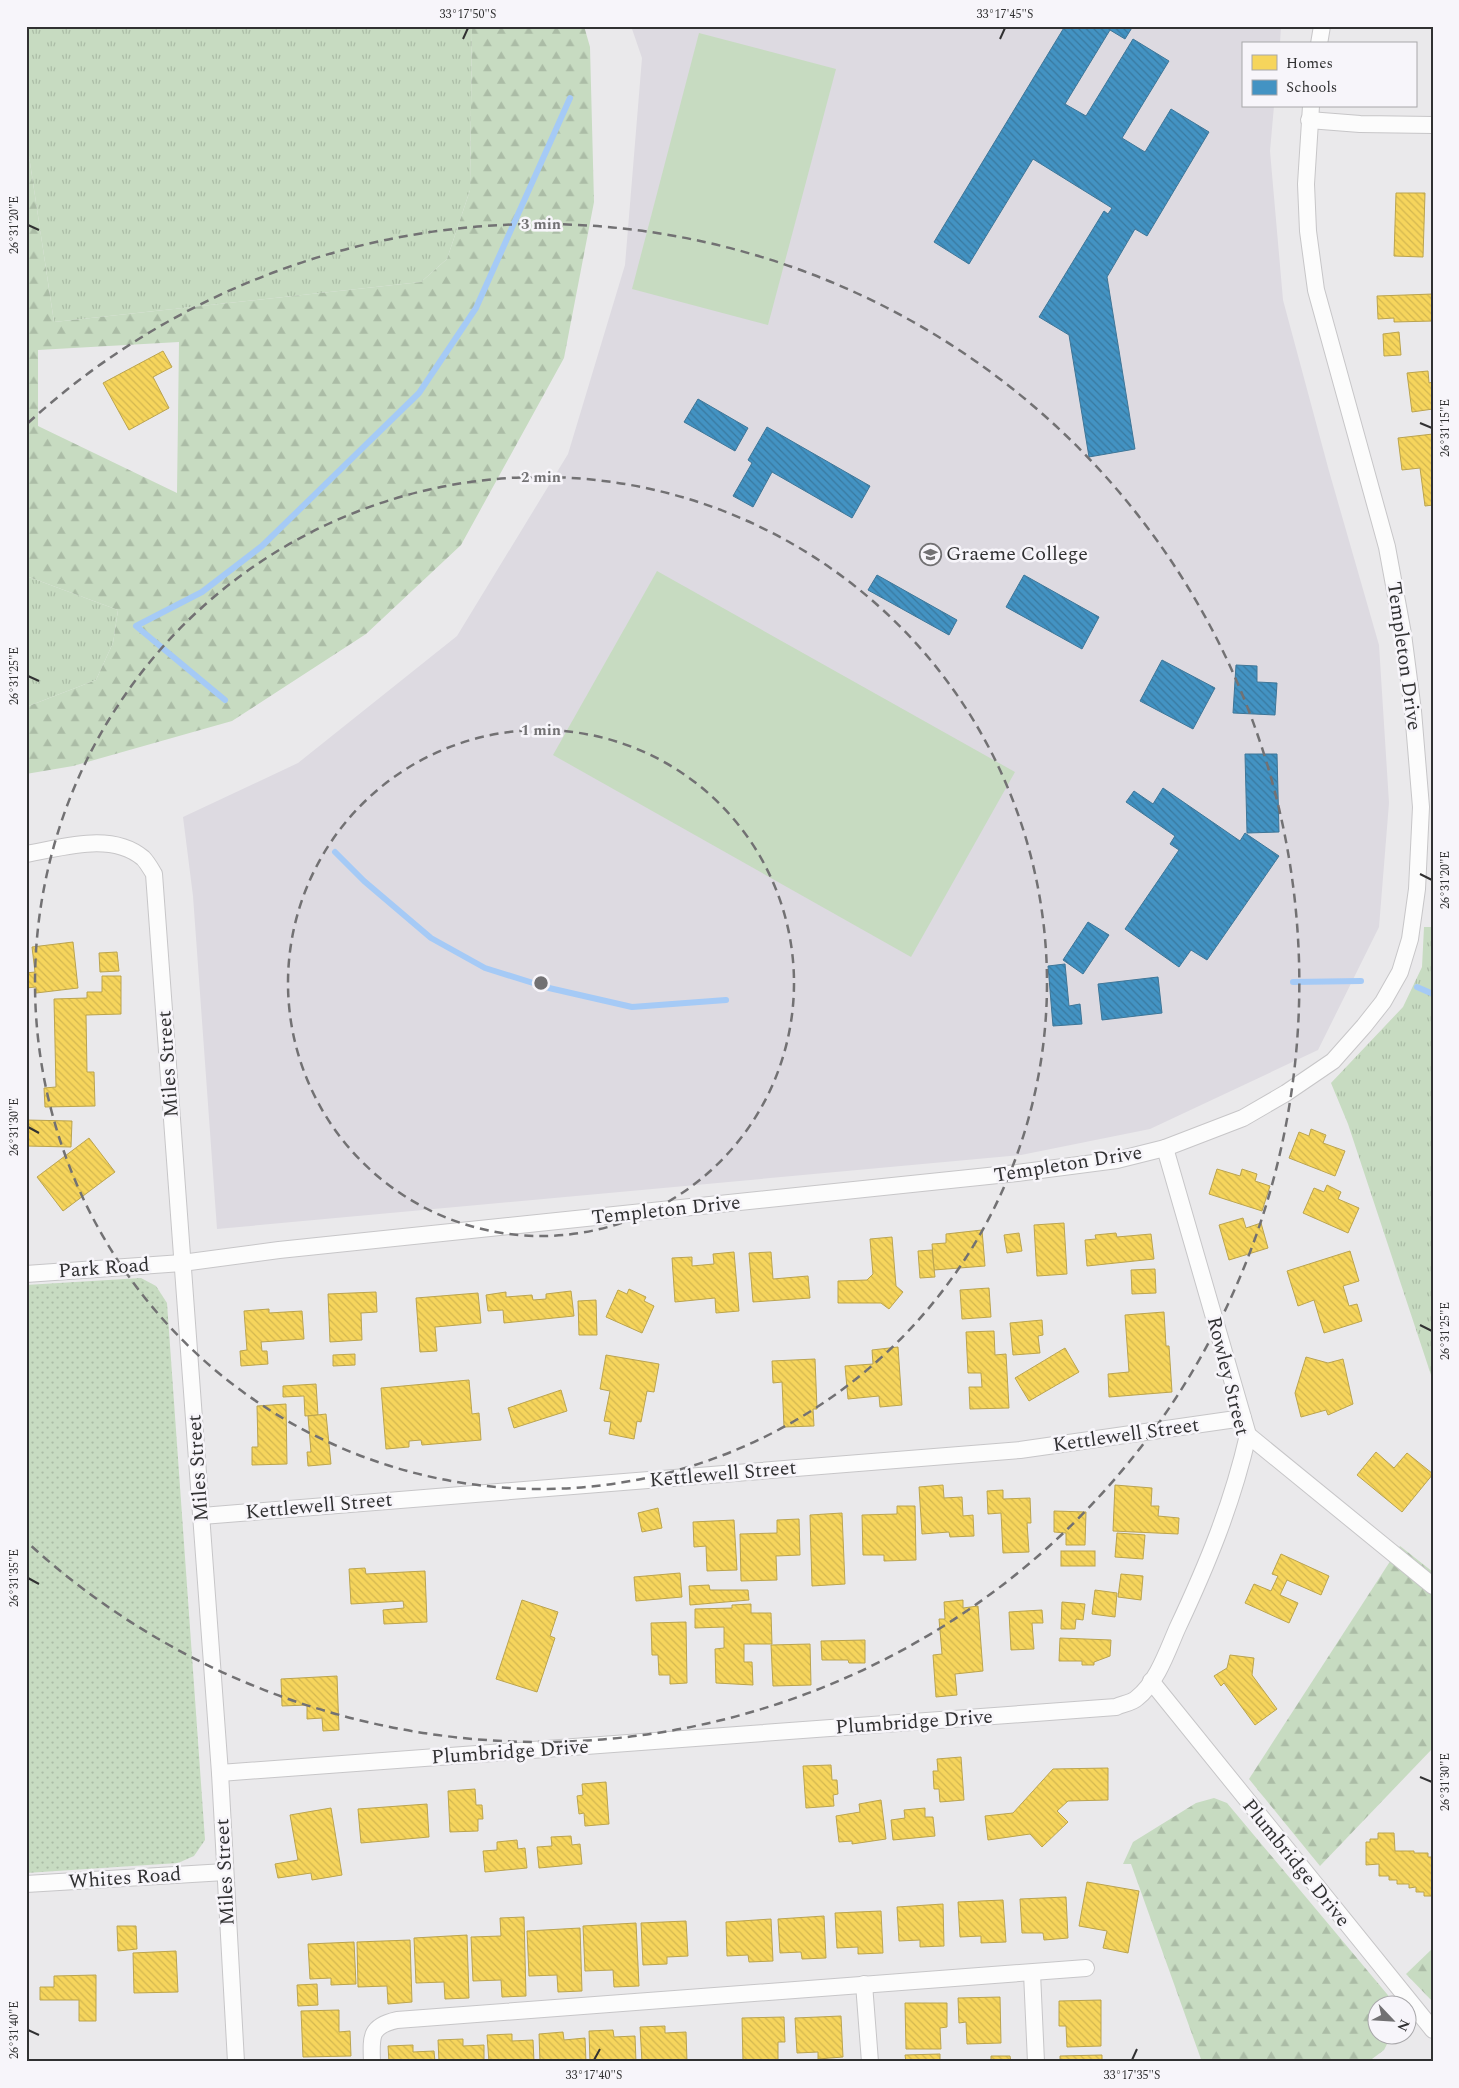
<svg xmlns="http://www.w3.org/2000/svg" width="1459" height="2088" viewBox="0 0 1459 2088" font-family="Spectral,serif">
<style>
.built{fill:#dddae1}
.grass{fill:url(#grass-tufts)}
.forest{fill:url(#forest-firs);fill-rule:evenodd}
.park{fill:url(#park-dots)}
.pitch{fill:#c7dbc1}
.homes{fill:url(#homes-back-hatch);stroke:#bba44f}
.schools{fill:url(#schools-back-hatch);stroke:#3e7698}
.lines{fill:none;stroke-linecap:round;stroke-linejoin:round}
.stream{stroke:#a5caf6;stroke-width:6}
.street-casing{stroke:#c7c6c8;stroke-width:18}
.street{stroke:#fcfcfc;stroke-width:16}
.ticks{fill:none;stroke:#313132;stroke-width:2}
.ring{fill:none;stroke:#727173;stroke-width:2.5;stroke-dasharray:9 6}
.labels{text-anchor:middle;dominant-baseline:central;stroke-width:5;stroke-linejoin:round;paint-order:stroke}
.poi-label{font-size:20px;fill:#313132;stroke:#f7f5fa;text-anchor:start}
.street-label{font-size:20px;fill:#313132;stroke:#f7f5fa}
.centre{fill:#727173;stroke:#f7f5fa;stroke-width:2.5}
.ring-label{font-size:15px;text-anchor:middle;font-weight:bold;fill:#727173;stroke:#f7f5fa;stroke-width:5;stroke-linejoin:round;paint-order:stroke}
.neatline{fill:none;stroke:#313132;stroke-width:2}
.ticks-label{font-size:12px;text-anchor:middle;fill:#313132}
</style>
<defs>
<pattern id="grass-tufts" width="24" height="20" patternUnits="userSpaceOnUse" patternTransform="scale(1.25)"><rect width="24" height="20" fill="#c7dbc1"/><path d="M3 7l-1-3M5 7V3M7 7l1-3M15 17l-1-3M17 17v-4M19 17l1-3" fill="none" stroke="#abbca6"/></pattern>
<pattern id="forest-firs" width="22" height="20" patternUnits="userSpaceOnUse" patternTransform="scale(1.25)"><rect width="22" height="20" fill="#c7dbc1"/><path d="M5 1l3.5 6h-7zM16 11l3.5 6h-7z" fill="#abbca6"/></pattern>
<pattern id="park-dots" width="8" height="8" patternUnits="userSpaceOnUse" patternTransform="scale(1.25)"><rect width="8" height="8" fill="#c7dbc1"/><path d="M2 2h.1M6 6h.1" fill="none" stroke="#abbca6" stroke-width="1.8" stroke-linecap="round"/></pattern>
<pattern id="homes-back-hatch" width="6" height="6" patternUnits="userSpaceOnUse" patternTransform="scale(1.25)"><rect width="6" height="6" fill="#f6d55c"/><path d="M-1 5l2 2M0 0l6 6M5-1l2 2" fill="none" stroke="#d3b750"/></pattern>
<pattern id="schools-back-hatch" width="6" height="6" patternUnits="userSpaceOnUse" patternTransform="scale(1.25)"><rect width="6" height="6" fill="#4393c3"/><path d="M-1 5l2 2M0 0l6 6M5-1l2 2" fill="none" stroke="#39799f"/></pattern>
</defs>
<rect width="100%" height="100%" fill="#eae9eb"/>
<path class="built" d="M631 26H1281L1280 44H1243V106H1274L1270 151 1283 300 1329 471 1379 645 1389 803 1379 927 1318 1050 1150 1129 1021 1155 217 1229 193 896 183 817 298 763 457 636 568 454 625 265 642 58Z"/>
<g class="grass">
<path d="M26 26H472L470 190 447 259 421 282 54 322 26 136Z"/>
<path d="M26 576 118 610 113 643 96 680 26 707Z"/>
<path d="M1424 927H1433V1381L1348 1124 1331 1083 1403 1007 1422 967Z"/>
</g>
<g class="forest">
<path d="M472 26H584L590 47 594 202 564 358 461 545 366 634 232 721 73 766 26 774V707L96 680 113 643 118 610 26 576V136L54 322 421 282 447 259 470 190ZM179 342 177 493 38 426V350Z"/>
<path d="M1400 1546 1433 1572V1748L1320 1866 1249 1779Z"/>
<path d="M1214 1798 1227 1803 1392 2000 1394 2005 1376 2006V2036H1391L1384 2050 1368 2062H1202L1131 1864H1123L1133 1842 1196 1803Z"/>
<path d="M1433 1948V2002L1406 1974Z"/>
</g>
<path class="park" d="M141 1278 156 1286 167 1303 205 1840 194 1856 178 1863 26 1873V1285Z"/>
<g class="pitch">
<path d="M699 33 836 69 768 325 632 289Z"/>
<path d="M657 571 1015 772 911 957 553 755Z"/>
</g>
<g class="homes">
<path d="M1396 193H1425L1423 257 1394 256Z"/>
<path d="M1433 294V321L1394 322V318L1378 319 1377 296Z"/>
<path d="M1399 332 1401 355 1384 356 1383 334Z"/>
<path d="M163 351 172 367 153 377 169 408 129 430 103 383Z"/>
<path d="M1428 371 1429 383 1433 382V409L1412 412 1407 373Z"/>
<path d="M1433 434V505L1425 506 1420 468 1402 470 1398 438Z"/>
<path d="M73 942 78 988 36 993V987L26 988V973L35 972 32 947Z"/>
<path d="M117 952 119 971 100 972 99 953Z"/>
<path d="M102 976H121V1014L86 1015 87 1072H94L95 1106 45 1107 44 1088 56 1087 54 999 87 998V992H102Z"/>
<path d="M26 1120 72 1121 71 1147 26 1146Z"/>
<path d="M1311 1129 1326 1135 1323 1143 1345 1151 1335 1176 1289 1158 1299 1132 1309 1136Z"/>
<path d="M89 1138 115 1172 63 1211 37 1177Z"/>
<path d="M1217 1169 1240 1176 1242 1169 1257 1174 1255 1181 1270 1186 1262 1211 1209 1194Z"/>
<path d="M1327 1185 1341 1192 1338 1199 1359 1208 1348 1233 1303 1213 1314 1188 1324 1192Z"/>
<path d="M1243 1218 1246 1228 1261 1223 1268 1248 1229 1260 1219 1225Z"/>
<path d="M1064 1223 1067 1274 1037 1276 1034 1225Z"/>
<path d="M982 1230 985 1266 934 1270 932 1244 946 1243V1234Z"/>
<path d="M1019 1233 1022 1251 1007 1253 1004 1235Z"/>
<path d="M1116 1233 1117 1237 1151 1234 1154 1259 1087 1266 1085 1240 1096 1239 1095 1235Z"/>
<path d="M892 1237 896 1286 903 1292 889 1309 881 1303H838V1281L867 1280 873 1274 870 1239Z"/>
<path d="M932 1250 935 1277 920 1278 918 1251Z"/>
<path d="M1350 1251 1359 1281 1343 1286 1349 1306 1357 1304 1362 1321 1324 1333 1314 1300 1298 1306 1287 1271Z"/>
<path d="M734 1252 739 1311 716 1313 715 1298 675 1302 672 1258 692 1257V1266L714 1264 713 1254Z"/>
<path d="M771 1252 773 1279 808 1276 810 1298 753 1302 749 1253Z"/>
<path d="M1155 1269 1156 1293 1132 1294 1131 1270Z"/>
<path d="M989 1288 991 1317 962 1319 960 1290Z"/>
<path d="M629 1289 646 1297 644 1301 654 1306 642 1333 606 1317 618 1290 627 1294Z"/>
<path d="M571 1291 574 1316 504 1323 503 1310 488 1311 486 1295 506 1292V1297L532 1295 533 1300 546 1299V1294Z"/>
<path d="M376 1292 377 1312 361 1313 362 1340 330 1342 328 1294Z"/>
<path d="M478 1293 481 1323 435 1327 437 1351 420 1352 416 1298Z"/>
<path d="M596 1300 597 1335H579L578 1301Z"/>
<path d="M269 1309V1313L302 1311 304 1339 261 1342 262 1351H267L268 1364 241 1366 240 1351 247 1350 244 1311Z"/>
<path d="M1164 1312 1166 1346H1169L1172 1392 1109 1397 1108 1374 1129 1372 1125 1315Z"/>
<path d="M1042 1320 1043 1335 1038 1336 1040 1353 1013 1355 1010 1323Z"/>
<path d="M994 1331 995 1355 1006 1354 1009 1408 970 1409 969 1387H982L981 1373H968L966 1332Z"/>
<path d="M898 1347 902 1405 880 1407 879 1396 848 1399 845 1366 873 1364 872 1350Z"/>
<path d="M1065 1348 1079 1372 1029 1401 1015 1378Z"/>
<path d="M355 1354V1365L333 1366V1355Z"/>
<path d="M606 1355 659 1364 654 1392 647 1391 641 1422 637 1421 634 1439 609 1434 611 1422 604 1421 610 1391 600 1389Z"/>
<path d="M1306 1357 1328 1363 1343 1359 1353 1404 1328 1415 1326 1410 1301 1417 1295 1393Z"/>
<path d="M815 1359 817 1409H813L814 1426 784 1427 782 1382 773 1383 772 1361Z"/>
<path d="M469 1380 472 1414 479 1413 481 1440 422 1445 421 1440 409 1441V1447L386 1449 381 1388Z"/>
<path d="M316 1384 318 1415 305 1416 304 1396 283 1397V1386Z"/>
<path d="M561 1390 567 1411 514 1428 508 1408Z"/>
<path d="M286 1404 287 1464 252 1465V1447H258L257 1406Z"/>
<path d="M326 1414 331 1464 308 1466 307 1452H311L308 1416Z"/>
<path d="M1376 1452 1394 1468 1407 1453 1433 1474 1402 1512 1357 1475Z"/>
<path d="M943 1485 944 1498 962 1497 963 1516 973 1515 974 1536 950 1537 949 1532 922 1534 919 1487Z"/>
<path d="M1115 1485 1152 1488 1151 1506H1159L1158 1516 1179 1518 1178 1534 1113 1531Z"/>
<path d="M1003 1490V1499L1030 1498 1031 1523H1027L1029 1552 1003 1553 1001 1513 988 1514 987 1491Z"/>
<path d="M897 1506H915L916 1560 884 1561V1555H863L862 1515 897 1514Z"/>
<path d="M658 1508 662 1528 642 1532 638 1513Z"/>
<path d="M1054 1511 1086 1512 1085 1545H1066V1533L1054 1532Z"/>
<path d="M842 1513 845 1584 812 1586 810 1515Z"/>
<path d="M799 1519 800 1555 776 1556 777 1580 741 1581 740 1534 777 1533V1520Z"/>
<path d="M734 1520 737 1570 707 1571 706 1546 694 1547 693 1522Z"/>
<path d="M1117 1533 1145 1535 1143 1559 1115 1557Z"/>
<rect x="1061" y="1551" width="34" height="15"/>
<path d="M1281 1554 1329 1576 1321 1595 1287 1580 1280 1595 1298 1603 1289 1623 1245 1603 1254 1584 1271 1591 1278 1576 1272 1574Z"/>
<path d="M365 1568 366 1574 425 1571 427 1622 384 1624 383 1610 404 1608 403 1601 351 1604 349 1569Z"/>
<path d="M680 1573 682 1597 636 1601 634 1577Z"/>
<path d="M1121 1574 1143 1576 1141 1600 1118 1597Z"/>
<path d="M709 1585 710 1590H748L749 1600 690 1605 689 1586Z"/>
<path d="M1095 1590 1117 1593 1115 1617 1092 1614Z"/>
<path d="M522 1600 558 1612 550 1636 555 1638 537 1692 496 1679Z"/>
<path d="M963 1600V1608L978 1606 983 1671 955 1674 957 1695 936 1697 933 1655 942 1654 939 1619H945L944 1602Z"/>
<path d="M1062 1602 1085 1604 1083 1620 1076 1619 1075 1629H1061Z"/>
<path d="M751 1604V1613H771L772 1644H744V1662H752L753 1685 716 1683 715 1649 724 1648V1627L695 1628V1609L732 1608V1605Z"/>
<path d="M1042 1610 1043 1623H1032L1034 1649 1011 1650 1009 1612Z"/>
<path d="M686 1622 687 1683 670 1684V1675H659L658 1655H652L651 1623Z"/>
<path d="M1060 1638 1111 1640 1110 1656 1094 1662V1665H1082V1661H1059Z"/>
<path d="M865 1640V1663H849L848 1660H822L821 1641Z"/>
<path d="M810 1644 811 1685 773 1686 771 1645Z"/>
<path d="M1230 1655 1254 1658 1252 1675 1277 1709 1255 1725 1224 1683 1221 1686 1214 1676 1227 1668Z"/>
<path d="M337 1676 339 1730 323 1731 322 1718 307 1719V1705L282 1706 281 1679Z"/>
<path d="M961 1757 964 1800 940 1802 939 1789H934L933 1771H938L937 1759Z"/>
<path d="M831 1765 832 1780H837L838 1794 833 1795 834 1806 806 1808 803 1766Z"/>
<path d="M1108 1768V1800L1068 1801 1057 1811 1068 1822 1042 1847 1030 1834 988 1840 985 1816 1013 1813 1053 1769Z"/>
<path d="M606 1782 609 1824 585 1826 584 1813 579 1814 577 1796 583 1795 582 1784Z"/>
<path d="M475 1789 476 1805H482L483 1819H478V1831L450 1832 448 1791Z"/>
<path d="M881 1800 886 1839 852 1844V1841L839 1842 836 1816 860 1812 859 1804Z"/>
<path d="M427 1804 429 1837 361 1843 358 1809Z"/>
<path d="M331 1808 342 1875 312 1880 311 1873 278 1878 275 1864 298 1860 290 1815Z"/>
<path d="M925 1808V1817H933L935 1836 893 1840 891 1820 905 1818 904 1810Z"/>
<path d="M1378 1833H1394L1395 1851H1414V1853H1428V1857H1433V1896H1424V1892H1416V1887L1409 1888V1884H1397V1880H1389V1876H1379V1864L1366 1865V1842H1370V1839H1378Z"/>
<path d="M571 1836 572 1845 580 1844 582 1864 539 1868 537 1847 552 1846 551 1837Z"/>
<path d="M517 1840 518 1849 525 1848 527 1868 485 1872 483 1851 497 1850V1842Z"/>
<path d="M1087 1882 1139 1891 1128 1953 1103 1948 1107 1931 1079 1926Z"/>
<path d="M1066 1897 1068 1938 1044 1940 1043 1933H1022L1020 1899Z"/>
<path d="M1003 1900 1006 1942 981 1943V1936L960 1937 958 1902Z"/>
<path d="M943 1904 944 1946 920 1947V1940L899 1941 897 1907Z"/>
<path d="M881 1911 883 1953 858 1954V1947L837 1948 835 1913Z"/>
<path d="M824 1916 826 1958 802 1959 801 1952 780 1953 778 1919Z"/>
<path d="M524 1917 526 1996 502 1997 501 1980 473 1981 471 1937 501 1936 500 1918Z"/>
<path d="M771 1919 773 1961 749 1962 748 1955 727 1956 726 1922Z"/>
<path d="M686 1921 688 1956 667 1957V1964L643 1965 641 1923Z"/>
<path d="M636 1923 639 1986 614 1987 613 1970 585 1971 583 1926Z"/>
<path d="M117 1926H136L137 1949 118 1951Z"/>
<path d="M580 1928 582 1991 558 1992 557 1975 529 1976 527 1931Z"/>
<path d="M467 1935 469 1998 445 1999 444 1982 416 1983 414 1938Z"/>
<path d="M410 1940 412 2002 388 2004 387 1986 358 1987 357 1942Z"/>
<path d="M354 1942 356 1984 331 1985V1978L310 1979 308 1944Z"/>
<path d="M176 1951 178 1992 134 1993 133 1953Z"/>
<path d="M96 1975V2021H79V2000H40V1987H54V1976Z"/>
<path d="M317 1984 318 2005 298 2006 297 1985Z"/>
<path d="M1000 1997 1001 2043 967 2044 966 2022 959 2023 958 1998Z"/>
<path d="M1101 2000V2046L1067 2047 1066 2026H1059V2001Z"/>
<path d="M905 2003H947V2027L940 2028 941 2049H906Z"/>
<path d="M339 2010V2032L350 2031 351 2056 303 2057 301 2011Z"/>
<path d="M841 2016 843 2057 818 2059V2052L797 2053 795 2018Z"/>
<path d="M784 2017 785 2042H778V2062H743L742 2018Z"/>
<path d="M665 2026V2033L686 2032 687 2062H642L640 2027Z"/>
<path d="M613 2030 614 2037 635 2036 636 2062H590L589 2031Z"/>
<path d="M563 2032 564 2040 585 2038 586 2062H540L539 2034Z"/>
<path d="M512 2034V2041L533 2040 534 2062H489L487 2035Z"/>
<path d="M463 2039V2046L484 2045V2062H439L438 2040Z"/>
<path d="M413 2045V2052L434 2051 435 2062H389L388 2046Z"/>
<path d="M940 2054V2062H906L905 2055Z"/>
<path d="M1102 2055V2062H1060V2056Z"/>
<path d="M991 2056H1010L1011 2062H991Z"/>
<path d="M351 2060V2062H303Z"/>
</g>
<g class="schools">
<path d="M1065 26H1133L1125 39 1110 30 1065 104 1086 116 1133 39 1169 61 1122 138 1145 152 1171 109 1209 132 1147 236 1135 229 1107 277 1135 449 1089 457 1069 335 1039 317 1104 211 1108 214 1112 208 1033 159 969 264 934 242Z"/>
<path d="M698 399 748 428 735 451 684 422Z"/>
<path d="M767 427 870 486 852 518 772 472 753 507 733 496 752 463 748 460Z"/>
<path d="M877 575 957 620 949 635 868 590Z"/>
<path d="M1024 575 1099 617 1082 649 1006 607Z"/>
<path d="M1162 660 1215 688 1193 729 1140 701Z"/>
<path d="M1236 665 1257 666V682L1277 683 1275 715 1233 713Z"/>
<path d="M1245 754H1277L1279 832 1247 833Z"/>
<path d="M1163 788 1240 841 1245 833 1279 856 1207 960 1191 950 1179 967 1125 929 1179 850 1170 844 1175 836 1126 802 1134 791 1153 804Z"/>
<path d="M1088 922 1109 935 1083 974 1063 960Z"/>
<path d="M1065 964 1069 1006 1080 1004 1082 1024 1053 1026 1048 966Z"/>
<path d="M1158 977 1162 1013 1102 1020 1098 984Z"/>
</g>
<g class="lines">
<g class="stream">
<path d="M225 700 136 626 202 592 262 546 419 393 476 308 570 98"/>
<path d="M335 852 364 881 431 938 485 968 549 988 632 1007 726 1000"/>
<path d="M1293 982 1361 981"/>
<path d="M1417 987 1433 994"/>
</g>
<defs>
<g id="street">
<path d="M1319 44 1322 26"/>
<path d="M1309 120 1360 124 1433 125"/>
<path d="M26 854C62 848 111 831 143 858 147 862 151 869 154 874L220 1773 236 2062"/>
<path d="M26 1274 182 1263 279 1250 1017 1173 1117 1160 1165 1148 1243 1118 1286 1093 1333 1061 1364 1026 1383 1002 1400 972 1410 939 1417 889 1421 807 1413 711 1403 634 1387 547 1316 290 1308 231 1306 184 1311 106"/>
<path d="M1248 1435 1433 1586"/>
<path d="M202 1516 1020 1450 1243 1418"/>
<path d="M1151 1681 1433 2030"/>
<path d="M220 1773 1116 1707C1122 1704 1132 1703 1137 1698 1157 1682 1167 1652 1177 1629 1207 1565 1232 1505 1248 1435L1165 1148"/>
<path d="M26 1884 225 1872"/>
<path d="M1032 1973 1036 2062"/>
<path d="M864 1984 870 2062"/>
<path d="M372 2062C371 2036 370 2026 397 2020L1086 1968"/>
</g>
</defs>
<use href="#street" class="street-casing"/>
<use href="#street" class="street"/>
</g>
<path class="ticks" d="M463 39 468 28M1000 39 1005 28M28 225 39 230M1420 423 1432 428M28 676 39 681M1420 874 1432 880M28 1127 39 1133M1420 1325 1432 1331M28 1578 39 1584M1420 1777 1432 1782M28 2030 39 2035M594 2060 600 2049M1132 2060 1137 2049"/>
<g class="ring">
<circle cx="541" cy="983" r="253"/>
<circle cx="541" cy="983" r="506"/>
<path d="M28 423A759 759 0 1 1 28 1543"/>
</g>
<defs>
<symbol id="school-ring" viewBox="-11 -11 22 22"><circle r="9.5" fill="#f7f5fa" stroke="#727173" stroke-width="1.5"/><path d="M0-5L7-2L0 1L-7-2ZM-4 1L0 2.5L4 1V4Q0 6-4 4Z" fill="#727173"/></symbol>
</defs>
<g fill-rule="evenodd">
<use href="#school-ring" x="918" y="542" width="25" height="25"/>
</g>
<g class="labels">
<g class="poi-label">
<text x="946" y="554">Graeme College</text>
</g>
<g class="street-label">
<text transform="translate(1404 656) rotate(82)">Templeton Drive</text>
<text transform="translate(168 1064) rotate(-94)">Miles Street</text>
<text transform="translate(1068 1164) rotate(-9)">Templeton Drive</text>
<text transform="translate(666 1210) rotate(-6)">Templeton Drive</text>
<text transform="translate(104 1268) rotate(-4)">Park Road</text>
<text transform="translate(1228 1376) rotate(76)">Rowley Street</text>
<text transform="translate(1126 1435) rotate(-8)">Kettlewell Street</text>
<text transform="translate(198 1468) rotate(-94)">Miles Street</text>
<text transform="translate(723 1474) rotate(-5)">Kettlewell Street</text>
<text transform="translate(319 1506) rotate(-5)">Kettlewell Street</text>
<text transform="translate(914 1722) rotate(-4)">Plumbridge Drive</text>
<text transform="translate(510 1752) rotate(-4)">Plumbridge Drive</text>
<text transform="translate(1296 1863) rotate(51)">Plumbridge Drive</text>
<text transform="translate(225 1872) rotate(-93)">Miles Street</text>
<text transform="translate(125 1878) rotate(-4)">Whites Road</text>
</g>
</g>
<circle cx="541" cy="983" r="8" class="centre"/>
<g class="ring-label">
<text x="541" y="229">3 min</text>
<text x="541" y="482">2 min</text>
<text x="541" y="735">1 min</text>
</g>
<rect width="1459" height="2088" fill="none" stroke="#f7f5fa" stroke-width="55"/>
<rect x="1242" y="42" width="175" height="65" fill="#f7f5fa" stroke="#a8a7aa"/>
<rect x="1252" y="55" width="25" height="15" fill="#f6d55c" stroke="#a8a7aa"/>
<text x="1286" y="68" font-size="15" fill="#313132">Homes</text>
<rect x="1252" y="80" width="25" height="15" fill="#4393c3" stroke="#a8a7aa"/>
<text x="1286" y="92" font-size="15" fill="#313132">Schools</text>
<g transform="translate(1392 2020) rotate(115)"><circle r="24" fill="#f7f5fa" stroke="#a8a7aa"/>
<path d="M0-4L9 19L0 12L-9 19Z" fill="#727173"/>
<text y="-8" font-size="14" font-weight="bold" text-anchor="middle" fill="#313132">N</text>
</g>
<rect x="28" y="28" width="1404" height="2032" class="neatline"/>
<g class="ticks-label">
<text x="468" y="18">33°17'50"S</text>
<text x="1005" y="18">33°17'45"S</text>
<text transform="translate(14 225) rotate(-90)" y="4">26°31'20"E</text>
<text transform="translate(1445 428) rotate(-90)" y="4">26°31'15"E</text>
<text transform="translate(14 676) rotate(-90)" y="4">26°31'25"E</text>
<text transform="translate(1445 880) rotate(-90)" y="4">26°31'20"E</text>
<text transform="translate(14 1127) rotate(-90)" y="4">26°31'30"E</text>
<text transform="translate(1445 1331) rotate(-90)" y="4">26°31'25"E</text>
<text transform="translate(14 1578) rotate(-90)" y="4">26°31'35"E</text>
<text transform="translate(1445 1782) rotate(-90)" y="4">26°31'30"E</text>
<text transform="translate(14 2030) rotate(-90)" y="4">26°31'40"E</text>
<text x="594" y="2079">33°17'40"S</text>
<text x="1132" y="2079">33°17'35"S</text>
</g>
</svg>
